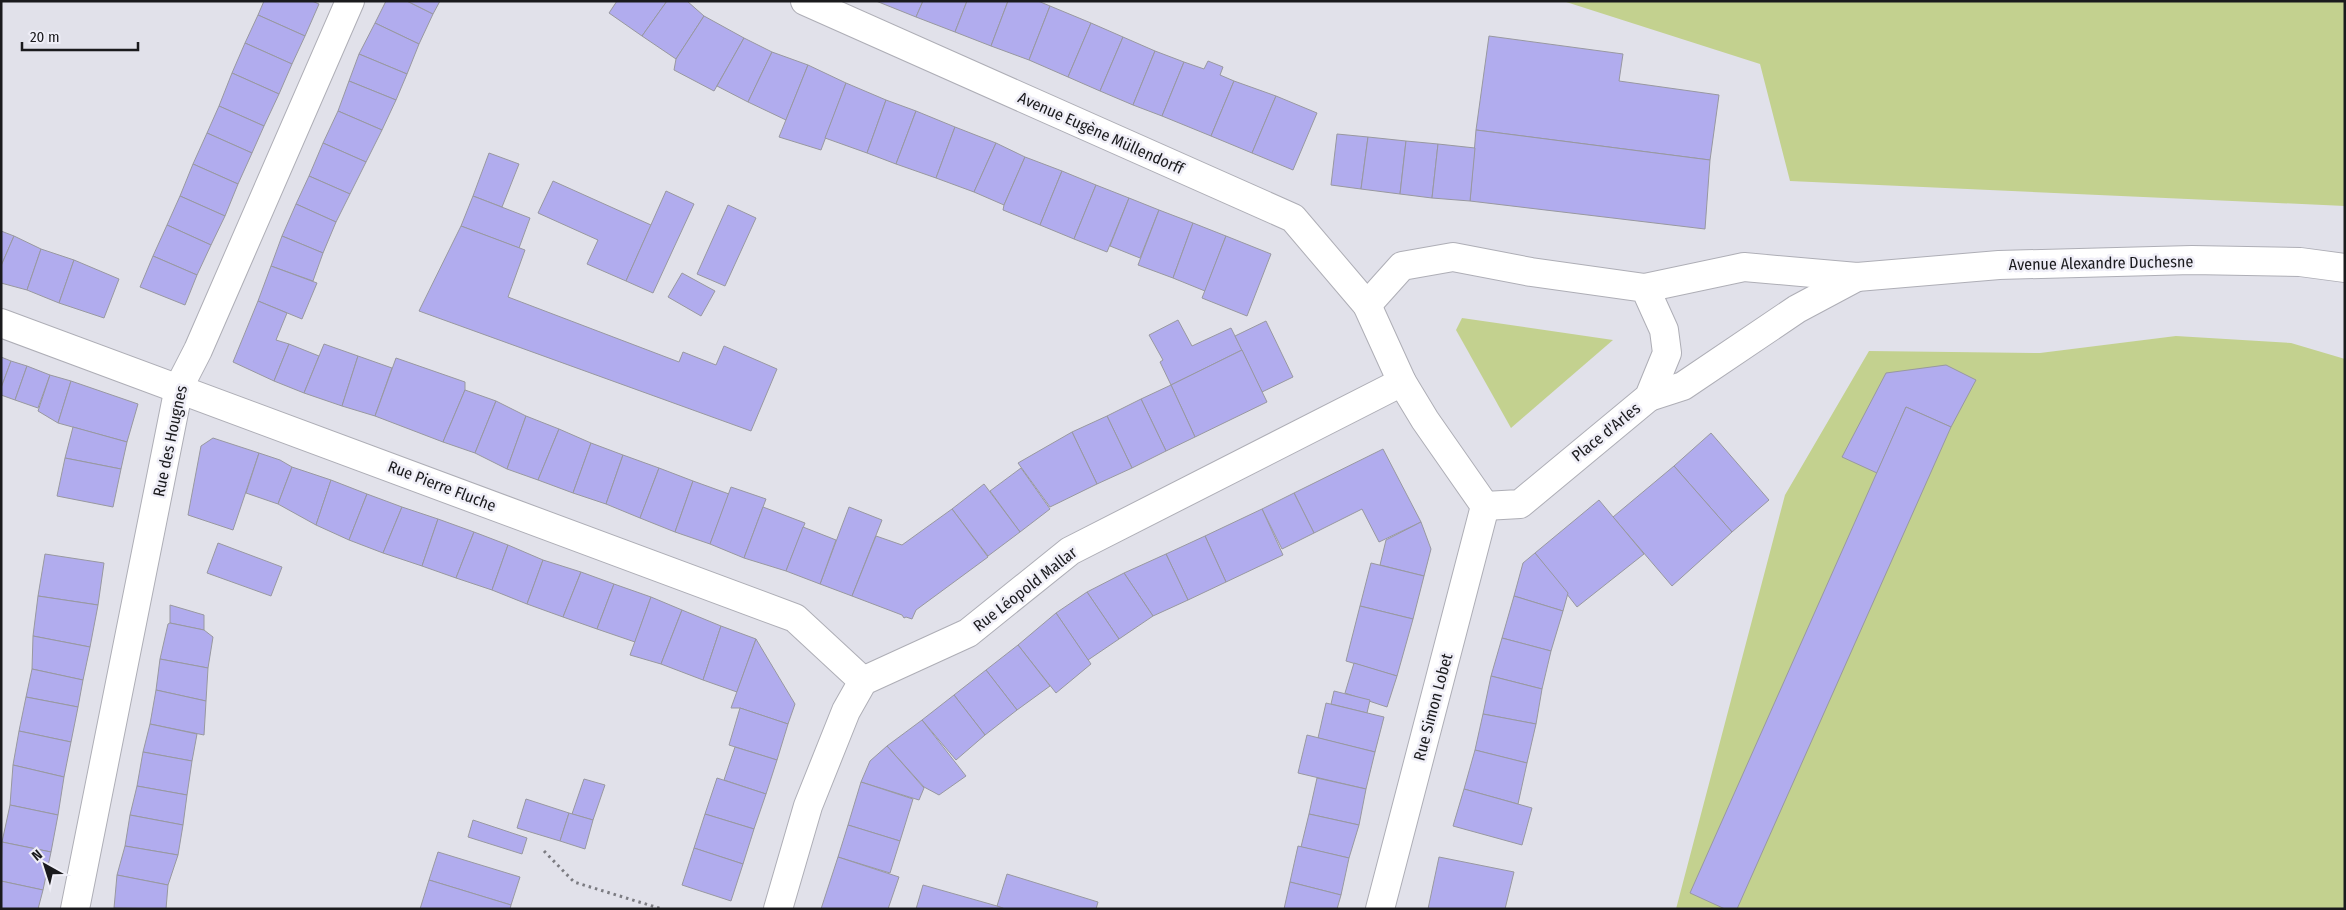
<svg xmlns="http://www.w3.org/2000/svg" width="2346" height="910" viewBox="0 0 2346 910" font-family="'Fira Sans Condensed',sans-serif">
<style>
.green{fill:#c3d18f}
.building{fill:#b1acee;stroke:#9898a0}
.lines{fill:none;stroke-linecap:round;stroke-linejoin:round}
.minor-casing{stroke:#aeaeb6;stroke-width:30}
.path{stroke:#7b7b81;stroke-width:3;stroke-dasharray:2.5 4;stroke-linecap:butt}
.minor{stroke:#fff;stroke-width:28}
.labels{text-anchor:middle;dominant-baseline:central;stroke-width:5;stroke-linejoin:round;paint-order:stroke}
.street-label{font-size:16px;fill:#1a1a1d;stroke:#efeef7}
</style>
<rect width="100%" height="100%" fill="#e1e1ea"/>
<g class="green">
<path d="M1563 1H2345V206L1790 181 1760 64Z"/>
<path d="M1462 318 1613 340 1511 428 1456 330Z"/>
<path d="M2176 336 2291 343 2345 359V909H1676L1785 495 1869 351 2040 353Z"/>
</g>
<g class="building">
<path d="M264 1H312L319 4 305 36 258 15Z"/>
<path d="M386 1H407L433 14 419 44 375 23Z"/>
<path d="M407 1H440L433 14Z"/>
<path d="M617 1H667L642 36 609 13Z"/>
<path d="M667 1H687L704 16 676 59 642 36Z"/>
<path d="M876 1H923L916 17Z"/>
<path d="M923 1H967L955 32 916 17Z"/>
<path d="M967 1H1008L991 46 955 32Z"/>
<path d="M1008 1H1038L1050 6 1029 60 991 46Z"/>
<path d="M1050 6 1091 23 1068 77 1029 60Z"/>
<path d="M258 15 305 36 292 64 245 43Z"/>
<path d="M704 16 744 38 714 91 674 70 676 59Z"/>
<path d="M375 23 419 44 407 74 359 54Z"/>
<path d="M1091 23 1123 37 1100 91 1068 77Z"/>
<path d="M1489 36 1623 54 1619 81 1719 95 1710 160 1476 130Z"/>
<path d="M1123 37 1155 51 1133 105 1100 91Z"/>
<path d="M744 38 772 52 748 102 717 86Z"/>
<path d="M245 43 292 64 279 94 232 73Z"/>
<path d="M1155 51 1184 62 1162 116 1133 105Z"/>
<path d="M772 52 808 65 786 120 748 102Z"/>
<path d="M359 54 407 74 396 100 349 81Z"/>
<path d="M1208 61 1223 67 1220 75 1234 81 1211 136 1162 116 1184 62 1204 69Z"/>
<path d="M808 65 846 83 821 150 779 137Z"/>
<path d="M232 73 279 94 264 126 219 106Z"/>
<path d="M349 81 396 100 382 130 338 111Z"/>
<path d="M1234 81 1276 96 1252 153 1211 136Z"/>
<path d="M846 83 886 100 867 153 825 138Z"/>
<path d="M1276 96 1317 113 1293 170 1252 153Z"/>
<path d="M886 100 916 111 896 164 867 153Z"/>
<path d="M219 106 264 126 252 153 207 133Z"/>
<path d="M338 111 382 130 366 162 323 143Z"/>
<path d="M916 111 955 127 936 178 896 164Z"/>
<path d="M955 127 996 143 974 192 936 178Z"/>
<path d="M1476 130 1710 160 1705 229 1470 201Z"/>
<path d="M207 133 252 153 238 184 193 164Z"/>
<path d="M1337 134 1368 137 1361 189 1331 185Z"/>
<path d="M1368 137 1406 141 1400 194 1361 189Z"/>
<path d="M1406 141 1438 144 1432 198 1400 194Z"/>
<path d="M323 143 366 162 350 194 309 176Z"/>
<path d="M996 143 1025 157 1004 205 974 192Z"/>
<path d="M1438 144 1475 148 1470 201 1432 198Z"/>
<path d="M489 153 519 164 502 207 473 196Z"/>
<path d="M1025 157 1062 171 1040 225 1003 210 1004 205Z"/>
<path d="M193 164 238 184 225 216 180 196Z"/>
<path d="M1062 171 1096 185 1074 239 1040 225Z"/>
<path d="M309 176 350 194 336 222 296 204Z"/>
<path d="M553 181 651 225 626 281 587 264 598 240 538 213Z"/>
<path d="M1096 185 1129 198 1107 252 1074 239Z"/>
<path d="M666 191 694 204 653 293 626 281Z"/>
<path d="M180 196 225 216 211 245 167 225Z"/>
<path d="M473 196 530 218 519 248 461 226Z"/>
<path d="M1129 198 1159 210 1140 258 1110 246Z"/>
<path d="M296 204 336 222 323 253 282 236Z"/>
<path d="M728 205 756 218 725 286 697 274Z"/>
<path d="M1159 210 1193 223 1173 278 1138 265Z"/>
<path d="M1193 223 1226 236 1205 291 1173 278Z"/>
<path d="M167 225 211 245 197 275 153 256Z"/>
<path d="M461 226 525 250 508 297 679 362 683 352 716 365 724 346 777 369 751 431 419 311Z"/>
<path d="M1 231 14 236 1 266Z"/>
<path d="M14 236 41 249 27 290 1 283V266Z"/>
<path d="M282 236 323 253 313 281 271 266Z"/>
<path d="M1226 236 1271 254 1247 316 1202 298Z"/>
<path d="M41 249 74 260 59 303 27 290Z"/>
<path d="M153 256 197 275 185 305 140 287Z"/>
<path d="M74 260 119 279 104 318 59 303Z"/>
<path d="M271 266 317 283 302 319 258 301Z"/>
<path d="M682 273 715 291 701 316 668 297Z"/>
<path d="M258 301 287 313 276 340 289 344 274 381 233 362Z"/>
<path d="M1178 320 1192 346 1231 328 1242 350 1171 385 1160 362 1163 360 1149 335Z"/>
<path d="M1266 321 1293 377 1262 392 1235 336Z"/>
<path d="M289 344 319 356 304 393 274 381Z"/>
<path d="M324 344 358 356 342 406 304 393Z"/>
<path d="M1242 350 1267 402 1195 437 1171 385Z"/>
<path d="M358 356 392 368 375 416 342 406Z"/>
<path d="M1 357 11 361 1 388Z"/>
<path d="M396 358 465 382V390L443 442 375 416Z"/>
<path d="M11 361 27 366 15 400 1 395V388Z"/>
<path d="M1946 365 1976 380 1951 427 1906 407 1877 473 1842 457 1886 373Z"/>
<path d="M27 366 50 375 38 408 15 400Z"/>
<path d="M50 375 71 381 58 423 38 411Z"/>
<path d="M71 381 138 404 127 442 58 423Z"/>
<path d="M1171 385 1195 437 1166 451 1141 399Z"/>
<path d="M465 390 496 401 475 453 443 442Z"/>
<path d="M1141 399 1166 451 1132 468 1107 416Z"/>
<path d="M496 401 526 416 507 469 475 453Z"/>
<path d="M1906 407 1951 427 1737 909H1725L1690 893Z"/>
<path d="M526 416 559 429 538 480 507 469Z"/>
<path d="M1107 416 1132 468 1097 484 1072 432Z"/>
<path d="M73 427 127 442 121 469 65 458Z"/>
<path d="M559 429 591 443 573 493 538 480Z"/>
<path d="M1072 432 1097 484 1050 507 1018 463Z"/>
<path d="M1711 433 1769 500 1732 532 1674 466Z"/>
<path d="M213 438 259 453 233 530 188 515 201 446Z"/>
<path d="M591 443 623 455 606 504 573 493Z"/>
<path d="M1383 449 1421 522 1379 542 1362 509 1314 533 1294 493Z"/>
<path d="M259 453 280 460 292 467 278 504 246 493Z"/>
<path d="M623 455 659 468 640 518 606 504Z"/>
<path d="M65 458 121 469 113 507 57 496Z"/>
<path d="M1674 466 1732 532 1672 586 1613 517Z"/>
<path d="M292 467 331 480 316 525 278 504Z"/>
<path d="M659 468 693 481 675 532 640 518Z"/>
<path d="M1021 468 1050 509 1020 532 990 491Z"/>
<path d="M331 480 367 494 349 540 316 525Z"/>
<path d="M693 481 729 494 710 544 675 532Z"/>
<path d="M984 484 1020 532 988 556 952 509Z"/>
<path d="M731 487 766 499 744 558 710 544Z"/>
<path d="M1294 493 1314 533 1282 549 1262 509Z"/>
<path d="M367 494 402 507 383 553 349 540Z"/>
<path d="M1599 500 1644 554 1577 607 1535 553Z"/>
<path d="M402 507 438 519 422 566 383 553Z"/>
<path d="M763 507 805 523 786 571 744 558Z"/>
<path d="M849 507 882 520 852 596 820 584Z"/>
<path d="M952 509 988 557 916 610 912 619 906 617 904 618 902 615 852 596 876 536 902 545Z"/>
<path d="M1262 509 1283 555 1226 582 1205 536Z"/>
<path d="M438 519 474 532 456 578 422 566Z"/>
<path d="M1421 522 1431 549 1424 576 1380 565 1386 540Z"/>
<path d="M803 527 836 540 820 584 786 571Z"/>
<path d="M474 532 508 545 492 590 456 578Z"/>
<path d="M1205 536 1226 582 1188 600 1166 554Z"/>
<path d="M218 543 282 567 271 596 207 573Z"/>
<path d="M508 545 543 560 527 604 492 590Z"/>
<path d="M1535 553 1568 593 1563 611 1514 596 1523 563Z"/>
<path d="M45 554 104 563 98 605 38 596Z"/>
<path d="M1166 554 1188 600 1153 616 1124 573Z"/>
<path d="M543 560 581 572 563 617 527 604Z"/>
<path d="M1371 563 1424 576 1413 619 1360 606Z"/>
<path d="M581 572 614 584 597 629 563 617Z"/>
<path d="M1124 573 1153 616 1119 639 1087 592Z"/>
<path d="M614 584 651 597 635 642 597 629Z"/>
<path d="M1087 592 1119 639 1088 660 1056 613Z"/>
<path d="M38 596 98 605 90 647 33 636Z"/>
<path d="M1514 596 1563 611 1551 651 1502 638Z"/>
<path d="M651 597 682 610 661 664 630 655Z"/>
<path d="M170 605 204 615V630L170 623Z"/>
<path d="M1360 606 1413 619 1397 676 1346 661Z"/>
<path d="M682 610 721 626 703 680 661 664Z"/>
<path d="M1056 613 1091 664 1056 693 1018 645Z"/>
<path d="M170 623 204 630 213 637 208 668 160 659 168 624Z"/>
<path d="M721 626 756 639 737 692 703 680Z"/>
<path d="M33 636 90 647 83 680 32 669Z"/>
<path d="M1502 638 1551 651 1542 689 1491 676Z"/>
<path d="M756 639 795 704 788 724 740 708H731Z"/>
<path d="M1018 645 1050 686 1017 710 986 670Z"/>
<path d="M160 659 208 668 206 701 156 690Z"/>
<path d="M1354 663 1397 676 1387 707 1345 693Z"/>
<path d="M32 669 83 680 78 707 26 697Z"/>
<path d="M986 670 1017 710 985 735 954 695Z"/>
<path d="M1491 676 1542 689 1536 724 1483 714Z"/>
<path d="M156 690 206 701 204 735 150 724Z"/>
<path d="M1334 691 1370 700 1367 713 1331 704Z"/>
<path d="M954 695 985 735 956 760 922 720Z"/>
<path d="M26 697 78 707 71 742 19 731Z"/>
<path d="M1326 703 1384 717 1375 752 1318 738Z"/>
<path d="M740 708 788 724 777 760 729 745Z"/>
<path d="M1483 714 1536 724 1527 763 1475 750Z"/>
<path d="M922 720 966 776 939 795 924 787 887 746Z"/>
<path d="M150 724 197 734 192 761 143 752Z"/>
<path d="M19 731 71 742 64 777 13 765Z"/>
<path d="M1307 735 1375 752 1366 789 1298 773Z"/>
<path d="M887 746 924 788 919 800 861 782 870 761Z"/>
<path d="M735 747 777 760 766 794 724 780Z"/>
<path d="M1475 750 1527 763 1518 804 1464 789Z"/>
<path d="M143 752 192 761 187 795 137 786Z"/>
<path d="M13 765 64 777 58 815 10 805Z"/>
<path d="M717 778 766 794 754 829 705 814Z"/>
<path d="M1317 778 1366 789 1359 825 1309 814Z"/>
<path d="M584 779 605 785 593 820 572 814Z"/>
<path d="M861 782 913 799 900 841 848 825Z"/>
<path d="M137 786 187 795 183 825 130 815Z"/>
<path d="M1464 789 1532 808 1522 845 1453 826Z"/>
<path d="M526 799 569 813 560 841 517 828Z"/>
<path d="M10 805 58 815 51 852 2 842Z"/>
<path d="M569 813 593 820 585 849 560 841Z"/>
<path d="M705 814 754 829 743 864 694 848Z"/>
<path d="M1309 814 1359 825 1349 858 1301 847Z"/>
<path d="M130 815 183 825 178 855 125 846Z"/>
<path d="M473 820 527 838 522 854 468 837Z"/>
<path d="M848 825 900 841 890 873 838 857Z"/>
<path d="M2 842 51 852 43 890 1 881Z"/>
<path d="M125 846 178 855 168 885 117 875Z"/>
<path d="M1298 846 1349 858 1341 895 1290 882Z"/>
<path d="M694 848 743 864 731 901 682 885Z"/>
<path d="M438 852 520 877 511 905 429 880Z"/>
<path d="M838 857 899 877 888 909H821Z"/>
<path d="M1439 857 1514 872 1505 909H1428Z"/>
<path d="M1007 874 1098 902 1096 909H1005L997 906Z"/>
<path d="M117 875 168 885 166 909 114 908Z"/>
<path d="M429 880 511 905 510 909H420Z"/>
<path d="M1 881 43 890 38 909H1Z"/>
<path d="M1290 882 1341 895 1337 909H1284Z"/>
<path d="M923 885 997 906 1005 909H916Z"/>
</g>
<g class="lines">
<defs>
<g id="minor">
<path d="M805 1 1293 218 1367 305 1402 382 1425 420 1485 506"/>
<path d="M1645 288 1744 267 1857 277 1999 265 2192 260 2300 262 2345 268"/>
<path d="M1367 305 1402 266 1453 257 1531 272 1645 288 1664 330 1667 353 1649 397 1520 504 1485 506"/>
<path d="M1 323 795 618 863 681"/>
<path d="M1649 397 1683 386 1797 309 1857 277"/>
<path d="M75 909 179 387 198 350 350 1"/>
<path d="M778 909 808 806 846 711 863 681 968 633 1070 551 1402 382"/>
<path d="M1380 909 1485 506"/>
</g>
</defs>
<use href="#minor" class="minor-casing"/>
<path class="path" d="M544 851 574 882 662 909"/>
<use href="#minor" class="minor"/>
</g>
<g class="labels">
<g class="street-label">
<text transform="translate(1101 133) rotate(24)">Avenue Eugène Müllendorff</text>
<text transform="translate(2101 263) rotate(-1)">Avenue Alexandre Duchesne</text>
<text transform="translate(1606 432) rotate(-39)">Place d'Arles</text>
<text transform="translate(170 441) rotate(-78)">Rue des Hougnes</text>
<text transform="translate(442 486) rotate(21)">Rue Pierre Fluche</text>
<text transform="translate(1025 589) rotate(-38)">Rue Léopold Mallar</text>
<text transform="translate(1433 707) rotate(-75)">Rue Simon Lobet</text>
</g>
</g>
<rect width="2346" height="910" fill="none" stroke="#1a1a1d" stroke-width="5"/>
<g transform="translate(45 865) rotate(321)" stroke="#efeef7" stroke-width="4" paint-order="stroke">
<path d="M0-4L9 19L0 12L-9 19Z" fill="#1a1a1d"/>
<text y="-8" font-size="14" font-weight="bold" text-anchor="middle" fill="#1a1a1d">N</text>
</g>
<path d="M22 42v8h116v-8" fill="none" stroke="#1a1a1d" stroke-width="2.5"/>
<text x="30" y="42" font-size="15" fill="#1a1a1d" stroke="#efeef7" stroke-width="4" paint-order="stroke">20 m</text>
</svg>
